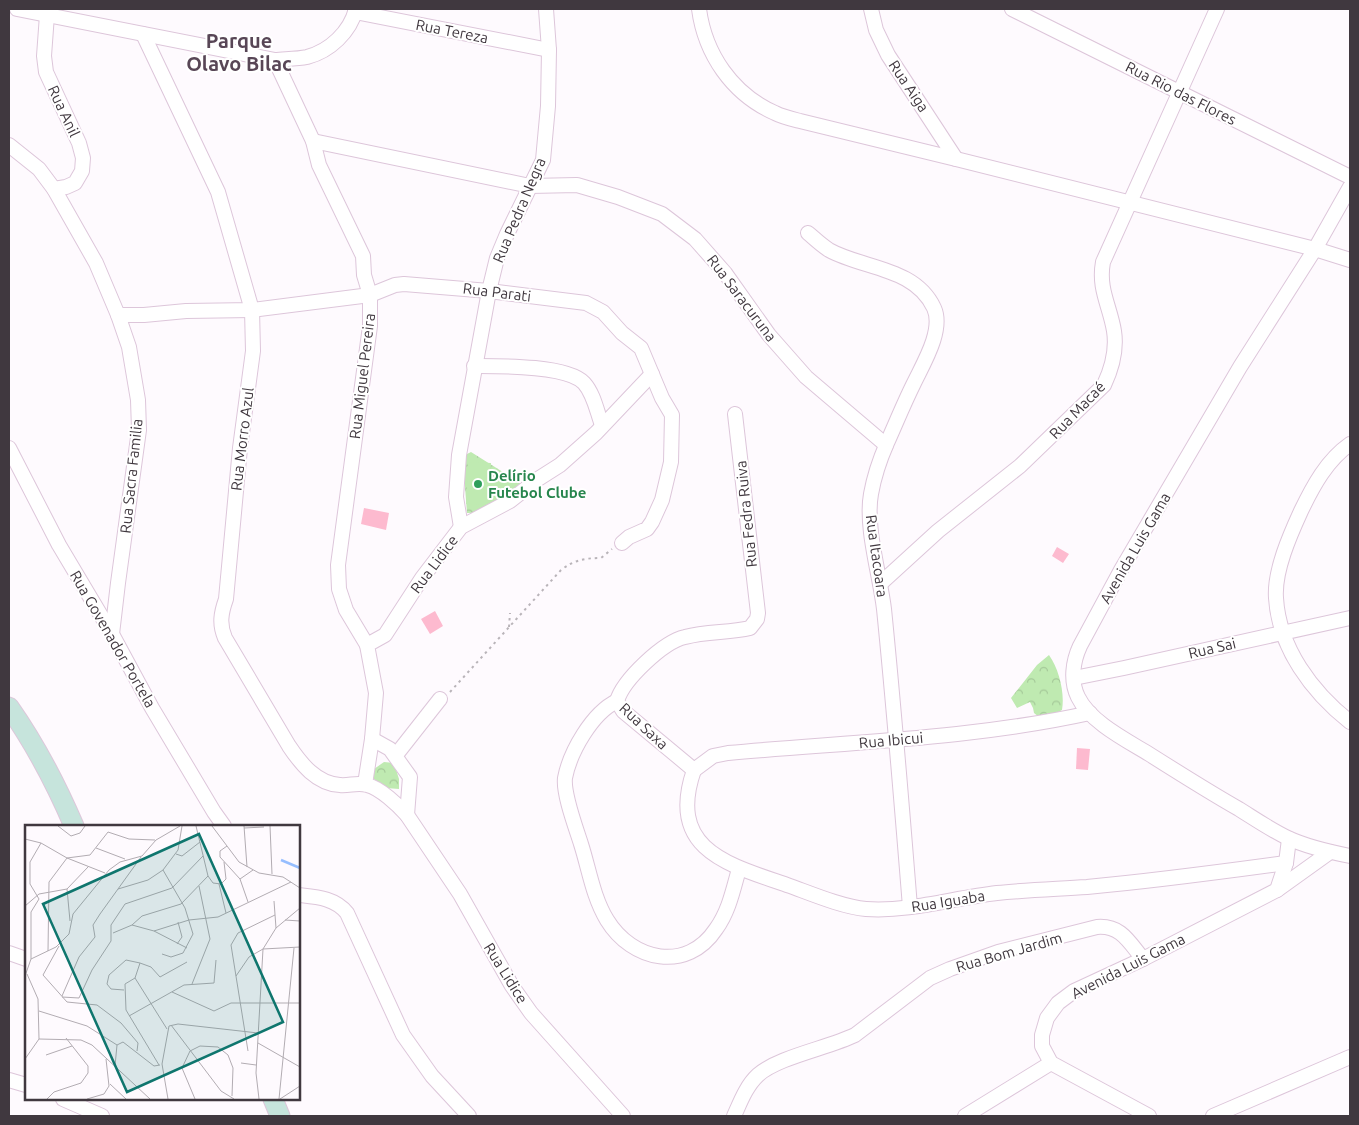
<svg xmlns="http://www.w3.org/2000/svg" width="1359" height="1125" viewBox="0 0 1359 1125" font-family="Ubuntu,sans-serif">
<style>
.park{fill:url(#park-crowns)}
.pitch{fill:#bfeab1}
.building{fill:#fdbacf}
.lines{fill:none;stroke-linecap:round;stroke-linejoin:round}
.street-casing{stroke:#ddc6da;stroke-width:16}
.secondary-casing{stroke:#ddc6da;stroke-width:21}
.path{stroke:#b9b4b9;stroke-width:2;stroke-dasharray:2.5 4;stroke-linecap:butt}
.street{stroke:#fff;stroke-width:14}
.secondary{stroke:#c6e4dc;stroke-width:19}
.leisure-dot{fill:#2e9e5b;stroke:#fff;stroke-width:2}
.labels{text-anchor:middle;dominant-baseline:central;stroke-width:4;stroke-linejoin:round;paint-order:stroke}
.street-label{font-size:15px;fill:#40383f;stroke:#fff}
.leisure-label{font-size:15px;font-weight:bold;fill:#27864d;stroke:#fff;text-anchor:start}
.district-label{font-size:20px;font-weight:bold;fill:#584656;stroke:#fff}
.inset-river{fill:none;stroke:#96beff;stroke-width:2.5}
.inset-road{fill:none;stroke:#b2acb2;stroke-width:1}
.view{fill:#0f766e;fill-opacity:0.15;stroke:#0f766e;stroke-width:2.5}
.inset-edge{fill:none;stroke:#40383f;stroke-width:2.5}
</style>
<defs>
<pattern id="park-crowns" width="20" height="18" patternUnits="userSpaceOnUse" patternTransform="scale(1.25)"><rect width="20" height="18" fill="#bfeab1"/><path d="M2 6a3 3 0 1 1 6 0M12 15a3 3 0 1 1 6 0" fill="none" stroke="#a5c999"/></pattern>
</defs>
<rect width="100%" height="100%" fill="#fefafe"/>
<g class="park">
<path d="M471 452 522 484C506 496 488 514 467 513L465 487V455Z"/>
<path d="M1049 655C1059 669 1065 693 1062 710L1049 717H1039L1034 713 1033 708 1030 702 1017 708 1011 698 1037 665Z"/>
<path d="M384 762 394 763 399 779V789L386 788 374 779V769Z"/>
</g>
<path class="pitch" d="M468 462 491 463 489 505 466 504Z"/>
<g class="building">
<path d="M364 508 389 513 386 530 361 524Z"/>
<path d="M1057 547 1069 554 1063 563 1052 556Z"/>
<path d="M435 611 443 626 430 634 421 619Z"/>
<path d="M1077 748 1090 749 1088 770 1076 769Z"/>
</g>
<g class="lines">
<defs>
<g id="street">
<path d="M17 9 275 60C285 59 297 59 307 57 330 51 350 32 356 9"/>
<path d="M699 9C705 54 732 94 775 113 783 117 792 119 800 121L956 159 1315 249 1350 260"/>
<path d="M871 9 876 30 888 55 956 159"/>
<path d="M1012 9 1350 177"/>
<path d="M355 12 549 50"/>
<path d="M47 15 44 56 46 72 79 143 83 158 82 171 75 183 66 187 54 189"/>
<path d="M143 34 218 192 252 310 253 351 240 448 226 599C221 613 219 624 225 638L289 746C301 764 317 784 340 785 349 786 358 782 367 785 380 788 398 805 407 815L460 894 512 986 531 1013 623 1116"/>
<path d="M275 60 313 141 319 165 363 256 364 275 370 295V326L338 565 339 589 346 610 367 645"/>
<path d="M313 141 530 186 577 185 618 197 662 214 695 239 725 273 769 335 806 377 886 445"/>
<path d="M9 145 39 169 54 189 96 263 118 315 129 347 138 400 139 430 118 583 112 634"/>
<path d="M1350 187 1315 249 1240 367 1121 570 1080 646C1073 661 1070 681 1078 697 1090 722 1126 740 1149 754 1179 773 1209 792 1239 809 1255 819 1271 830 1288 838 1307 847 1330 852 1350 856"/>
<path d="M808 233C815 239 821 245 829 250 863 269 915 267 934 308 944 330 923 364 914 383 904 403 896 423 887 443 880 459 874 477 871 494 865 527 880 575 884 609 894 708 902 807 910 907"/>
<path d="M118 315H144L186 311 252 310 370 295 395 285 404 284 489 291 586 303 603 312 622 333 641 348 662 398 672 415 671 462 662 500 652 522 647 529 629 537 622 543"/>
<path d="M474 366C499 366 567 365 584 383 594 394 597 412 602 425"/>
<path d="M1350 444C1327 460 1313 486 1301 511 1290 535 1274 571 1276 598 1279 648 1312 692 1350 722"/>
<path d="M9 448 59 545 112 634 152 708 214 812 224 826"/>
<path d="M461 527 456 497 459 455 489 291 497 258 507 234 543 160 548 106 549 50 546 9"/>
<path d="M881 583 938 531 1020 466 1104 385C1112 368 1117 350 1114 331 1110 306 1098 289 1103 262L1217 9"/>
<path d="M1074 678 1124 668 1350 618"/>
<path d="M617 701C592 713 570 752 565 778 563 794 576 828 581 844 589 869 593 897 607 920 632 961 687 973 716 929 729 911 733 890 739 869"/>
<path d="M372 739 390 749 410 777 407 815"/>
<path d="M396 755 440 699"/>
<path d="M694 770C666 851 730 865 790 886 812 894 843 907 866 909 910 912 953 898 997 893 1027 890 1057 889 1087 887 1153 881 1220 872 1286 863"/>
<path d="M694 770 623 711 617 701C623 680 663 642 685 637 707 631 729 633 750 628L757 619 758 613 735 414"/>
<path d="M694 770 713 756 728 753C849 742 972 739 1090 713"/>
<path d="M365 784 372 739 376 693 367 645 385 635 422 578 461 527 510 501 538 479 560 465 596 433 652 374"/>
<path d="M1277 890 1330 852"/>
<path d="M299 895C317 897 335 898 347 913L403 1035 432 1076 469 1116"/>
<path d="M9 953 26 959"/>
<path d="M9 1080 26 1085"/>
<path d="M63 1099 102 1116"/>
<path d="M734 1116C740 1103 746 1086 758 1075 778 1057 828 1048 855 1035L930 978 950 969 998 952 1097 927C1121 925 1129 942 1143 959"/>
<path d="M965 1116 1051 1063"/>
<path d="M1149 1116 1051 1063 1042 1046V1035L1047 1018 1058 1003 1074 991 1143 959 1277 890 1286 863 1289 839"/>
<path d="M1213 1116 1350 1057"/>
</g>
<g id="secondary">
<path d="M9 707C35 744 56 784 74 826"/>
<path d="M273 1099 280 1116"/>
</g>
</defs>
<use href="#street" class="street-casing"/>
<use href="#secondary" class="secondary-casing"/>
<g class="path">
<path d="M509 627 510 613"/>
<path d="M450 692 561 570C574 560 585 558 601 558L612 549"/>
</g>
<use href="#street" class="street"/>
<use href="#secondary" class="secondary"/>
</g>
<circle class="leisure-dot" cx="478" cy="484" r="5"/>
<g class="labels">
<g class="street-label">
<text transform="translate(452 31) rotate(11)">Rua Tereza</text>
<text transform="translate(909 86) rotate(56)">Rua Aiga</text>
<text transform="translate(1181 93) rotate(27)">Rua Rio das Flores</text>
<text transform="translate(64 111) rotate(65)">Rua Anil</text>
<text transform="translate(519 210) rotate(-67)">Rua Pedra Negra</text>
<text transform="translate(497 292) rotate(7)">Rua Parati</text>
<text transform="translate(742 298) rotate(53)">Rua Saracuruna</text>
<text transform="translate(362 376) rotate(-83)">Rua Miguel Pereira</text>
<text transform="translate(1077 410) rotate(-46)">Rua Macaé</text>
<text transform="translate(242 439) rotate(-83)">Rua Morro Azul</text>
<text transform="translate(131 476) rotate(-84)">Rua Sacra Familia</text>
<text transform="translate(746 514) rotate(-96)">Rua Fedra Ruiva</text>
<text transform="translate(1135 548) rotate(-60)">Avenida Luis Gama</text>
<text transform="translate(877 556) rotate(82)">Rua Itacoara</text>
<text transform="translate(434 564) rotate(-53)">Rua Lidice</text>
<text transform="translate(113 639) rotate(60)">Rua Govenador Portela</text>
<text transform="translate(1212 648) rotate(-13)">Rua Sai</text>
<text transform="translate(644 726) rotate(43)">Rua Saxa</text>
<text transform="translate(891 740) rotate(-5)">Rua Ibicui</text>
<text transform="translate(948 901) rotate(-9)">Rua Iguaba</text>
<text transform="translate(1009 952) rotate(-16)">Rua Bom Jardim</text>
<text transform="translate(1128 966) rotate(-27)">Avenida Luis Gama</text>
<text transform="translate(506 973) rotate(58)">Rua Lidice</text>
</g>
<g class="leisure-label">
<text x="488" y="475">Delírio<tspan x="488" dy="17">Futebol Clube</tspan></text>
</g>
<g class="district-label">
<text x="239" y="40">Parque<tspan x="239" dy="23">Olavo Bilac</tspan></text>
</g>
</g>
<g transform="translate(25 825)">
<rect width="275" height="275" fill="#fefafe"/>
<path class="inset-river" d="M256 35 275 43"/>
<path class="inset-road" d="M33 1 46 11 55 8 60 1M171 1 183 51 188 58 196 59 201 54 199 37M187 1 214 37 234 48 258 52 275 63M219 1 222 42M245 1 247 49M219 3 239 2M0 14 16 18 42 33 80 48M202 21 195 26V32L215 54 223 77M71 23 100 34M151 29 157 31 175 17M215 54 228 45M194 59 201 88M42 64 45 96M93 64 123 55 138 45 153 25 157 1M249 76 251 103M0 81 14 69 42 64 63 42M260 95 275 96M107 100 117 91 156 79 183 51M129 106 164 95 193 92 266 57M88 108 107 100 129 106 162 123M152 119 157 112 153 97M34 121 18 150 42 177 72 180 96 198 113 218 112 226M23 126 24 57 42 33 65 30 83 7 104 14 130 15M137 129 146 132 158 128 168 109 160 83 138 45M6 134V87L14 74 5 59V37L16 18M2 149 13 174 14 214M0 151 6 134 31 122 44 109 48 89 84 45 95 37 117 31 131 15 155 1M211 151 224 132 238 124 251 103 275 83M110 153 100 159 101 185 134 240M110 153 115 138 126 142 135 152 162 137M110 153 142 204M167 159 185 114 174 61M99 165 86 164 82 159 84 150 101 135 115 138M147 167 189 186 206 178H275M37 171 54 132 70 112 68 100 75 89 116 32M37 172 54 173 67 145 86 116V100L100 79 147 63 178 31M14 186 62 201 92 220M104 191 159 160 189 158 191 135M146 200 196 266 209 274M233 218 275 242M223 226 206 120 213 108 250 90M21 230 47 221M0 234 14 214 56 215 67 220 125 274M216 238 231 240M90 241 92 220 98 217 129 241 135 240M85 259 101 274M22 274 29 267 56 258 63 248V241L41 213M62 274 79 269 84 261 81 234M143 274 137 239 144 201 153 199 233 208M170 274 157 243 165 226 175 221 193 222 203 230 208 243 207 271M234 274 231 248 238 124 275 122M254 274 269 123M255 274 275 261"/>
<path class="view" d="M174 9 258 197 102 267 18 79Z"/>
<rect width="275" height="275" class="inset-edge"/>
</g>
<rect width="1359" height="1125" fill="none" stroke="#40383f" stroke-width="20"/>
</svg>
